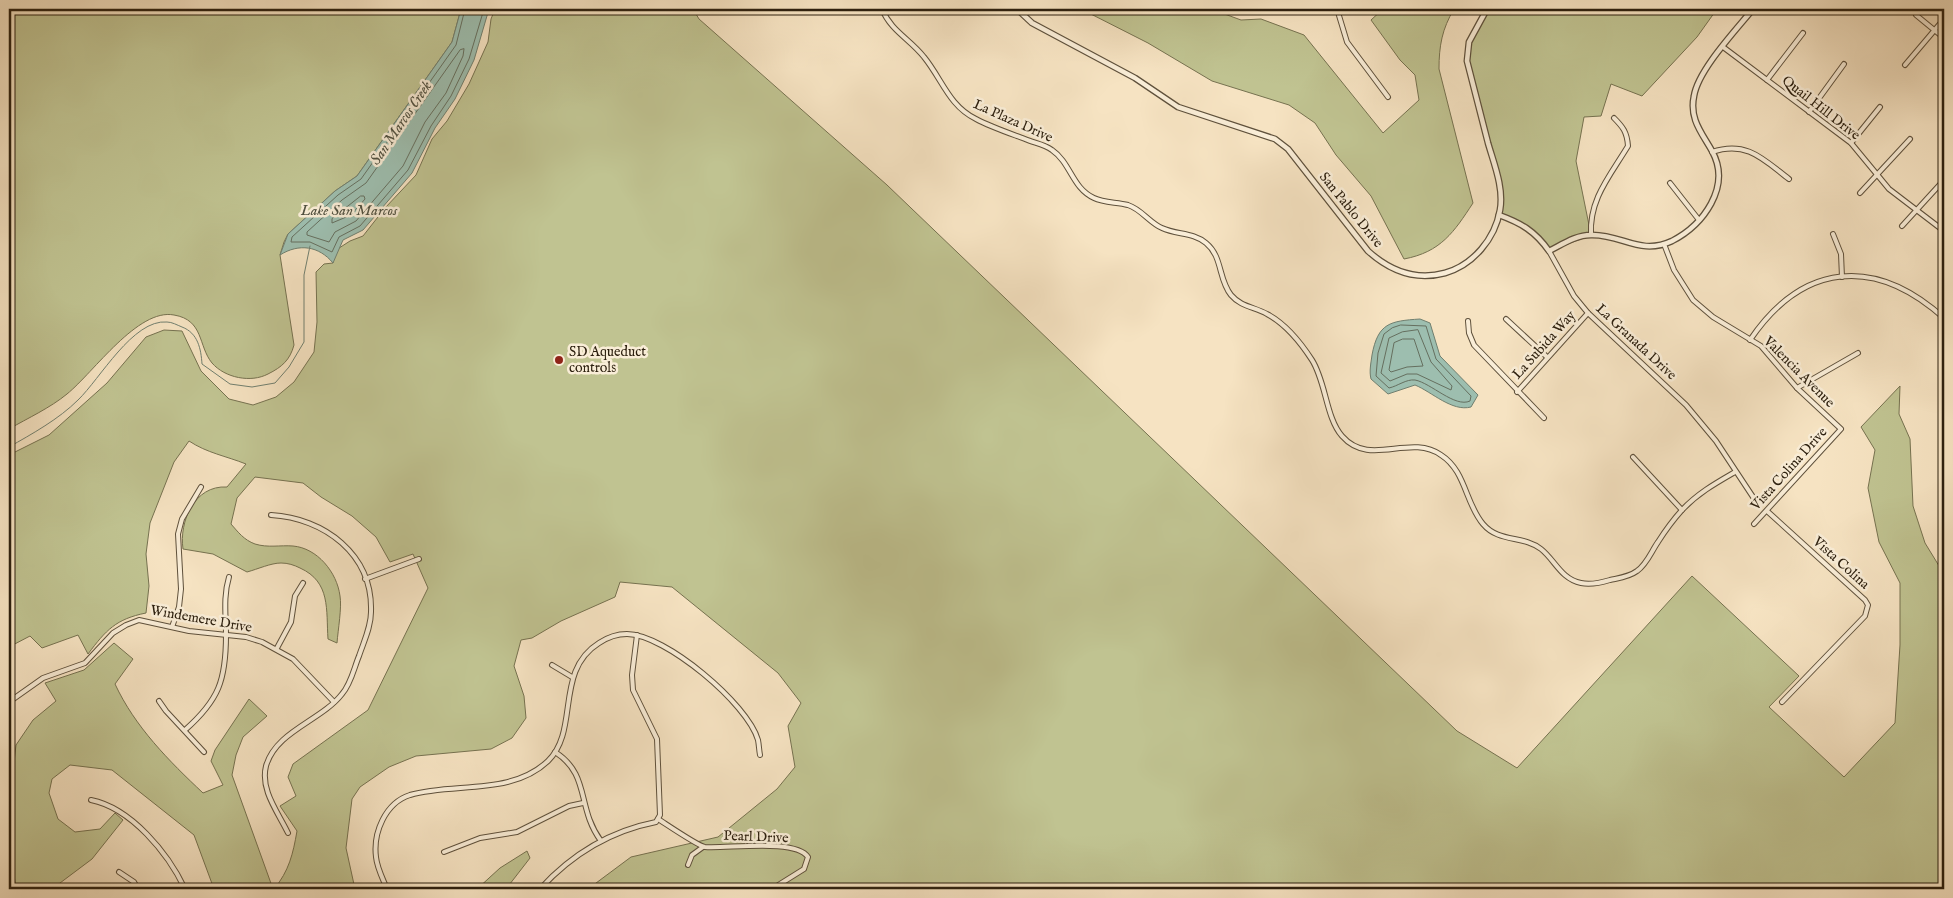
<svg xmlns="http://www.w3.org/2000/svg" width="1953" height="898" viewBox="0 0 1953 898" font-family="'IM FELL English',serif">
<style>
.green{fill:#c0c391;stroke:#767250}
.water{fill:#9dbeaf;stroke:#707f6f}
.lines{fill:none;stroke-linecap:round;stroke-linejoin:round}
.shore{stroke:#656f5f;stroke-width:1}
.stream{stroke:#707f6f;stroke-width:1}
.minor-casing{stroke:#5f513c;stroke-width:6}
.tertiary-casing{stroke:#5f513c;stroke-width:7}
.minor{stroke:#f9edd7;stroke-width:4}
.tertiary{stroke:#f9edd7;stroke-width:4.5}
.poi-dot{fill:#8f2418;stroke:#f9edd7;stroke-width:2}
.labels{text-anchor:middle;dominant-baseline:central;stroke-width:5;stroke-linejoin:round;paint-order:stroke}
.street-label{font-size:14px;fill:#2d200f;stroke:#f9edd7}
.poi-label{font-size:14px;fill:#2d200f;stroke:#f9edd7;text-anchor:start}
.water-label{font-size:15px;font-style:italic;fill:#4f4f3f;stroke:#f9edd7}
</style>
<rect width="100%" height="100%" fill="#f6e3c2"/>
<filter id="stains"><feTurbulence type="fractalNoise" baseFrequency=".004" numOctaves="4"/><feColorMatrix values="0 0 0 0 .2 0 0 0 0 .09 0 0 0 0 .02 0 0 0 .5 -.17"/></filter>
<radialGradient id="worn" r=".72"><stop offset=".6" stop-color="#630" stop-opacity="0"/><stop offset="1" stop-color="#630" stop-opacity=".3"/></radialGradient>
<g class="green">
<path d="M9 9H461L452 42 357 176 335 191 288 234 284 242 280 255 294 345C290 360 282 367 268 374 251 383 225 378 212 363 198 346 204 320 174 315 138 308 94 372 67 394 50 408 28 418 9 429Z"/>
<path d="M495 9H693L699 19 887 185 1457 731 1517 768 1692 576 1799 676 1769 707 1844 777 1895 723 1900 645V583L1879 542 1868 488 1875 450 1861 427 1900 386 1899 414 1910 439 1913 506 1925 543 1944 574V889H588L631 857 718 837 777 789 795 767 788 726 801 703 778 673 672 587 620 582 615 597 561 621 532 638 521 640 514 666 524 696 526 718 512 738 491 749 416 756 389 767 360 787 352 799 346 848 355 889H274C289 871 293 854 297 831L280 806 296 796 288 777 293 764 368 710 428 588 413 554 390 562 376 537 352 516 321 497 303 483 255 477 237 498 231 524C238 532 244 540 255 544 268 548 280 545 293 546 317 548 337 572 340 596 342 607 338 630 337 643L328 639C326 610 331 582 300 568 294 565 288 563 281 563 271 563 258 569 247 572L213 554 183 549C179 522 194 485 227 487L246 464C226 456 207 453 189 441L174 462 150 523 146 554 149 586 146 613C116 619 106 630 88 654L78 635 42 648 30 636 9 647V455L49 435 107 383 146 337 164 330 182 331 201 371 229 399 253 405 276 397 294 382 314 352 317 322 316 272 324 264 333 263V256L336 250 350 241 363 236 385 208 416 175 432 139 447 121 469 84 488 42 491 19Z"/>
<path d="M1081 9H1211L1241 20 1261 19 1304 35 1383 133 1419 100 1415 75 1400 60 1371 20 1383 9H1454C1442 29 1439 46 1439 69L1473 203C1454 232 1441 252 1404 259L1371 196 1336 155 1315 123 1289 105 1212 81 1148 43Z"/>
<path d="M1487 9H1717L1697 37 1642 96 1611 84 1601 116 1584 117 1576 161 1591 235 1550 251 1537 235 1499 216 1500 194 1468 70 1470 38Z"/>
<path d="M114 643 133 659 115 684C135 727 169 761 203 793L223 785 211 761 215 750 249 699 267 716 243 737 236 755 232 775 273 889H214L194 835 112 770 70 765 52 779 49 793 58 819 75 832 100 829 115 813 123 820 92 859 56 886V889H16L9 840V780H12L16 745 33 720 56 701 45 683 84 670Z"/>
<path d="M527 851 530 858 506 889H477L500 868Z"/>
</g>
<g class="water">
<path d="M461 9H489L474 60 455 99 435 128 412 173 363 230 343 240 333 263C319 246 299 243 280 255L288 234 335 191 357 176 452 42Z"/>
<path d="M1420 319 1430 323 1440 356 1478 395 1471 407C1452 412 1432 392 1415 385L1388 394 1371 379C1369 371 1371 363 1372 355 1378 323 1390 321 1420 319Z"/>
</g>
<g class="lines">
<g class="shore">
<path d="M465 9 456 45 361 179 338 195 292 237 291 242H310L332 252 339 237 360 226 408 170 431 126 451 96 469 59 484 9"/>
<path d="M464 49 463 56 446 93 425 122 403 166 356 221 335 232 329 242 307 235V232L342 200 366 183 460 50Z"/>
<path d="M361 196H364L365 199 351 215 332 223V219Z"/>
<path d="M1401 325 1426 326 1436 359 1471 396 1470 401C1455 408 1431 383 1415 380 1406 379 1398 386 1389 388L1376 376 1378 353 1384 334 1392 328Z"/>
<path d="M1418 330 1431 362 1452 386 1451 390 1417 374H1407L1390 381 1381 373 1389 338 1402 332Z"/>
<path d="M1403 339H1414L1423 366 1407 367 1391 372 1389 370 1394 343Z"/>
</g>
<path class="stream" d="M9 447C32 434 59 419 78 400 100 379 133 319 167 322 172 322 177 325 182 327 198 333 201 349 202 364L230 384 252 387 275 383 289 367 304 342V275L310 246"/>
<defs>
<g id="minor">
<path d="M882 9C891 31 910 39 924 57 942 79 949 106 976 119 991 127 1009 133 1025 139 1034 143 1044 144 1052 150 1071 163 1072 188 1094 198 1104 203 1117 202 1128 205 1141 209 1150 223 1162 228 1177 235 1193 232 1206 243 1223 257 1218 279 1231 295 1241 307 1255 307 1267 314 1286 324 1301 343 1312 360 1326 382 1326 418 1342 436 1370 468 1409 433 1441 455 1466 471 1465 503 1483 524 1499 543 1523 535 1541 549 1555 560 1561 579 1581 583 1590 585 1600 583 1610 580 1619 578 1629 577 1637 571 1647 564 1651 552 1658 542 1665 531 1673 520 1682 510 1698 493 1716 483 1735 472"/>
<path d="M1337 9 1347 42 1388 97"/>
<path d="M1916 15 1944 38"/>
<path d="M1723 47 1851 143 1889 189 1944 231"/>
<path d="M1905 65 1944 19"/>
<path d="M1767 80 1803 33"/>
<path d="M1809 112 1844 64"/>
<path d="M1851 143 1880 107"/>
<path d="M1712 152C1747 140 1764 160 1789 179"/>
<path d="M1670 183 1699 220"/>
<path d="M1860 193 1910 139"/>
<path d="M1902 226 1944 180"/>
<path d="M1833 234 1841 254 1842 277"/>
<path d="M1591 235C1589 199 1610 176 1628 146 1627 132 1623 127 1614 118"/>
<path d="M1664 244 1674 270 1693 300 1713 317 1761 346 1797 388 1841 429 1754 524"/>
<path d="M1549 251 1574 296 1588 313 1686 405 1716 441 1753 497"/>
<path d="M1944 259V258"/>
<path d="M1506 319 1547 357"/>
<path d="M1468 321 1469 333 1474 345 1544 418"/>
<path d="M1750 340C1803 262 1875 256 1944 318"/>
<path d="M1797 388 1858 353"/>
<path d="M1517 392 1588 313"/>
<path d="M1633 457 1682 510"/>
<path d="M1767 511 1865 600 1868 605 1865 616 1782 702"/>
<path d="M271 515C324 518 373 554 371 612 371 627 364 641 359 656 354 668 351 684 342 694 321 721 276 731 266 766 260 790 278 812 288 833"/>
<path d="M365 579 419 559"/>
<path d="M172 627 179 607 181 589 178 534 182 519 201 487"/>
<path d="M277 648 291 622 295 596 303 583"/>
<path d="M552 665 572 677"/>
<path d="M159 701 166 711 204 752"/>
<path d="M9 702 43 678 85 663 113 633 126 625 139 620 189 631 246 637 262 642 293 659 334 702"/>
<path d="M185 730C219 700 226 680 226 635 226 615 223 597 229 577"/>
<path d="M555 752C591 775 576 807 601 841"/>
<path d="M91 800C131 808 168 853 185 889"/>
<path d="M658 819C666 824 698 846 705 847 726 849 796 838 808 857L804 869 772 889"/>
<path d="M444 852 480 838 517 832 569 806 583 803"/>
<path d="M688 865 692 855 703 847"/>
<path d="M119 872 134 882 138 889"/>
<path d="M387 889C383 879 377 868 376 857 373 833 385 803 410 795 454 782 511 796 548 761 580 730 554 671 599 643 608 637 616 634 627 634 665 634 748 704 758 740 759 745 759 750 760 755"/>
<path d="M540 889C572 854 610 831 656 822L660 815 657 739 633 690 632 675 637 635"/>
</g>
<g id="tertiary">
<path d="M1017 9 1032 23 1135 78 1178 107 1275 139 1288 149 1368 251C1389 270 1415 281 1445 273 1473 265 1495 239 1500 210 1504 188 1494 164 1488 143 1481 116 1474 88 1467 61L1469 42 1487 9"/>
<path d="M1499 215C1521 223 1535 231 1549 251 1563 244 1576 235 1591 235 1622 234 1640 256 1672 241 1703 225 1732 187 1712 151 1702 133 1689 119 1694 96 1698 70 1736 30 1753 9"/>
<path d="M9 864 11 889"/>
</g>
</defs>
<use href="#minor" class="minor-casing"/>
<use href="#tertiary" class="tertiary-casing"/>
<use href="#minor" class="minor"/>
<use href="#tertiary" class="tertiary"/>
</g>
<circle class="poi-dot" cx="559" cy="360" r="5"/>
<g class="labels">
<g class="street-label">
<text transform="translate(1821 108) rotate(38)">Quail Hill Drive</text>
<text transform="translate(1013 121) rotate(24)">La Plaza Drive</text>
<text transform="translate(1351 210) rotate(51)">San Pablo Drive</text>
<text transform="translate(1636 342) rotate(43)">La Granada Drive</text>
<text transform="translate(1544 345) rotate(-48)">La Subida Way</text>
<text transform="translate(1799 372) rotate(45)">Valencia Avenue</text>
<text transform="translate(1789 469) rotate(-48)">Vista Colina Drive</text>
<text transform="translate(1841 563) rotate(42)">Vista Colina</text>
<text transform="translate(201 619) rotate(10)">Windemere Drive</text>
<text transform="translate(756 837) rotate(2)">Pearl Drive</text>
</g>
<g class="poi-label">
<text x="569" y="352">SD Aqueduct<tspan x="569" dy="16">controls</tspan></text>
</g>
<g class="water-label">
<text transform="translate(401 123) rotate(-56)">San Marcos Creek</text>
<text x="349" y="210">Lake San Marcos</text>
</g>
</g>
<rect width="1953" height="898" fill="none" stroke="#f6e3c2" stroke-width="30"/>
<rect x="10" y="10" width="1933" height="878" fill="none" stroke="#2d200f" stroke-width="2.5"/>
<rect x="15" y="15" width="1923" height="868" fill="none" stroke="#2d200f"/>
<rect width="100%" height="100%" filter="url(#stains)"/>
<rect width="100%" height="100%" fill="url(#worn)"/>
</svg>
